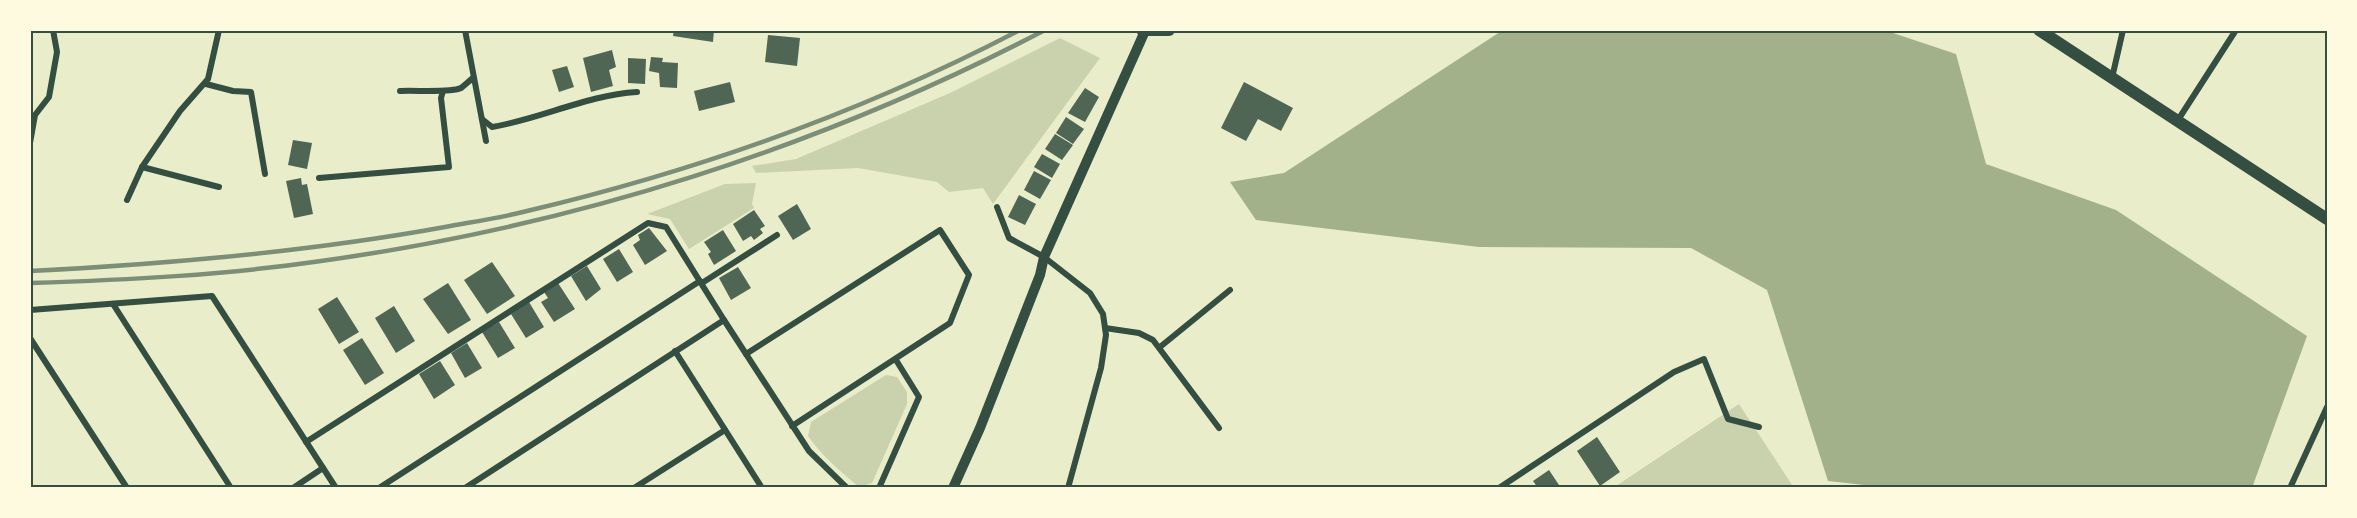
<svg xmlns="http://www.w3.org/2000/svg" width="2357" height="518" viewBox="0 0 2357 518" font-family="'Golos Text',sans-serif">
<style>
.green{fill:#cad2ad}
.water{fill:#a3b18a}
.building{fill:#4f6655}
.lines{fill:none;stroke-linecap:round;stroke-linejoin:round}
.minor{stroke:#344e41;stroke-width:6}
.tertiary{stroke:#344e41;stroke-width:10}
.secondary{stroke:#344e41;stroke-width:12}
.rail{stroke:#7c8e77;stroke-width:4.5}
.neatline{fill:none;stroke:#344e41;stroke-width:2}
</style>
<rect width="100%" height="100%" fill="#e9edc9"/>
<g class="green">
<path d="M1060 38 1100 58 993 204 983 188 949 192 937 182 858 168 756 173 752 166 796 159 950 93Z"/>
<path d="M756 183 752 204 754 208 689 249 670 219 647 214 725 184Z"/>
<path d="M886 375 897 377 907 392V404L872 483 859 487C840 471 822 456 808 436L811 422Z"/>
<path d="M1739 404 1794 488H1613Z"/>
</g>
<path class="water" d="M1503 30H1884L1956 54 1986 164 2116 210 2307 336 2252 488H1891L1828 481 1767 290 1691 248 1479 247 1256 220 1230 182 1284 173Z"/>
<g class="building">
<path d="M674 30H714L713 42 673 36Z"/>
<path d="M768 35 800 38 797 66 765 62Z"/>
<path d="M612 50 616 67 609 70 613 86 591 92 583 58Z"/>
<path d="M651 57 663 58 662 62 678 63 677 88 660 87 659 73 649 71Z"/>
<path d="M628 58 646 59 645 84 628 83Z"/>
<path d="M567 66 574 87 559 92 552 70Z"/>
<path d="M730 82 735 102 699 111 694 91Z"/>
<path d="M1244 82 1293 108 1281 131 1258 119 1246 141 1221 128Z"/>
<path d="M1085 88 1099 97 1085 122 1068 113Z"/>
<path d="M1066 117 1084 129 1073 144 1056 133Z"/>
<path d="M1055 134 1073 145 1062 160 1045 149Z"/>
<path d="M293 140 312 143 307 169 288 165Z"/>
<path d="M1042 154 1060 164 1052 178 1034 167Z"/>
<path d="M1034 171 1051 180 1040 199 1024 190Z"/>
<path d="M301 178 302 185 307 184 313 214 294 218 286 181Z"/>
<path d="M1019 195 1036 204 1025 225 1008 217Z"/>
<path d="M797 204 811 229 793 240 778 216Z"/>
<path d="M754 210 765 226 760 229 763 233 754 240 751 236 743 241 733 224Z"/>
<path d="M649 228 667 251 645 265 633 245 640 240 638 235Z"/>
<path d="M723 230 736 251 714 265 708 254 711 252 704 242Z"/>
<path d="M619 249 633 272 617 282 603 259Z"/>
<path d="M492 262 515 296 487 314 464 280Z"/>
<path d="M587 266 601 289 586 301 571 276Z"/>
<path d="M738 267 751 288 731 300 719 278Z"/>
<path d="M448 283 471 320 448 334 423 299Z"/>
<path d="M558 283 575 309 554 322 541 302 548 298 544 292Z"/>
<path d="M337 297 359 332 339 344 318 309Z"/>
<path d="M529 302 544 327 526 338 511 314Z"/>
<path d="M394 306 415 341 396 353 375 318Z"/>
<path d="M499 322 515 348 498 358 482 332Z"/>
<path d="M362 338 384 373 365 385 343 350Z"/>
<path d="M467 343 482 368 465 378 451 353Z"/>
<path d="M440 361 455 385 434 399 419 374Z"/>
<path d="M1597 437 1620 472 1600 486 1577 451Z"/>
<path d="M1549 470 1561 488H1538L1533 481Z"/>
</g>
<g class="lines">
<g class="minor">
<path d="M465 30 486 141"/>
<path d="M2112 78 2123 30"/>
<path d="M206 84 233 91 251 92 265 174"/>
<path d="M400 91C414 90 451 93 461 88 465 85 469 81 473 78"/>
<path d="M482 119 492 127C541 119 587 95 637 92"/>
<path d="M2178 120 2236 30"/>
<path d="M30 143 35 115 49 97 57 52 53 30"/>
<path d="M142 167 219 187"/>
<path d="M319 178 449 167 441 98 443 91"/>
<path d="M127 200 142 167 180 111 208 79 219 30"/>
<path d="M997 207 1009 238 1044 257 1090 293 1103 314 1106 335 1101 368 1068 488"/>
<path d="M702 283 777 235"/>
<path d="M113 304 231 488"/>
<path d="M30 310 212 296 336 488"/>
<path d="M1105 328 1139 333 1153 340 1219 428"/>
<path d="M30 338 127 488"/>
<path d="M1160 347 1230 290"/>
<path d="M675 351 762 488"/>
<path d="M746 354 940 230 969 275 950 323 792 426"/>
<path d="M306 442 648 223 666 227 724 320"/>
<path d="M293 488 323 468"/>
<path d="M379 488 700 281"/>
<path d="M465 488 724 320 809 451 847 488"/>
<path d="M634 488 725 430"/>
<path d="M879 488 919 397 896 360"/>
<path d="M1499 488 1674 372 1704 359 1728 419 1759 427"/>
<path d="M2290 488 2327 407"/>
</g>
<path class="tertiary" d="M953 488 980 428 1040 275 1044 257 1145 31"/>
<g class="secondary">
<path d="M1142 30H1169"/>
<path d="M2039 30 2327 219"/>
</g>
<g class="rail">
<path d="M30 271C169 264 308 252 445 227 472 222 500 218 527 211 696 171 865 111 1020 30"/>
<path d="M30 283C127 280 225 275 321 261 573 226 819 148 1045 30"/>
</g>
</g>
<rect width="2357" height="518" fill="none" stroke="#fefae0" stroke-width="63"/>
<rect x="32" y="32" width="2294" height="454" class="neatline"/>
</svg>
